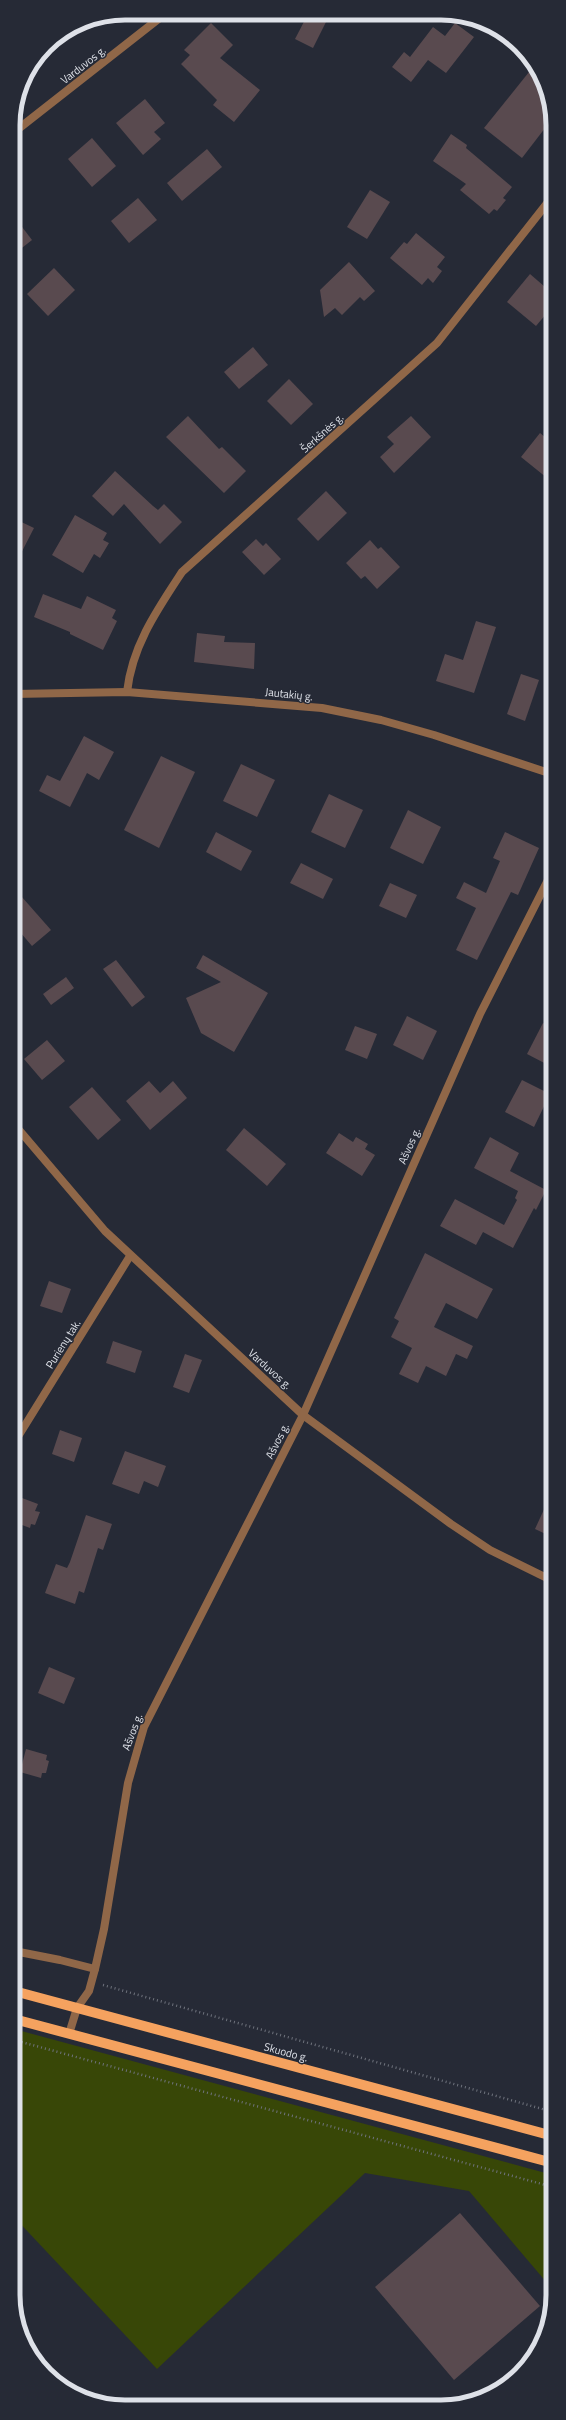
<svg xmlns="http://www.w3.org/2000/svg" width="566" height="2420" viewBox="0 0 566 2420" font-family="'Titillium Web',sans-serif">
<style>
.green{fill:#384707}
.water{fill:#1e5354;stroke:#587e80}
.building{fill:#594a4f}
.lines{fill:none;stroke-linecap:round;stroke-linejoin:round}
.path{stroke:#6f737d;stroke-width:2.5;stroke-dasharray:1 3;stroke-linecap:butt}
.street{stroke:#906748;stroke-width:8}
.primary{stroke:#f5a25f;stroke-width:10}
.labels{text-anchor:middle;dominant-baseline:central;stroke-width:3;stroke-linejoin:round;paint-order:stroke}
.street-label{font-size:11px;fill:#dee1e8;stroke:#262a36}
.rim{fill:none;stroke:#dee1e8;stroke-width:5}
</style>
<rect width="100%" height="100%" fill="#262a36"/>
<path class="green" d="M14 2029 553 2175V2290L469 2191 365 2173 157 2369 14 2217Z"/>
<path class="water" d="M14 982 19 986C21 996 19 1005 14 1014Z"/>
<g class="building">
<path d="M308 14H330L313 48 295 39Z"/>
<path d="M211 23 233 45 220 58 260 90 234 122 213 105 217 100 181 64 190 55 184 50Z"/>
<path d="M455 23 474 37 446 73 428 60 411 82 392 67 404 52 410 57 433 27 445 36Z"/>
<path d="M529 72 538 79 552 110V119L522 158 484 128Z"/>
<path d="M145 99 165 123 154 132 161 139 143 155 116 123Z"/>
<path d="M451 134 467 145 466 148 512 187 503 198 506 200 497 211 494 209 489 214 460 190 466 184 433 161Z"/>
<path d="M92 138 116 166 92 187 68 159Z"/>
<path d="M207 149 222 167 182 201 167 183Z"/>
<path d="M370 190 390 202 367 239 347 227Z"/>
<path d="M138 198 157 220 129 243 111 221Z"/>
<path d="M13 215 32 240 13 255Z"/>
<path d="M416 233 445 257 437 267 442 271 433 283 428 278 422 285 390 258 404 242 407 244Z"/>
<path d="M349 262 375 291 364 301 360 297 342 315 335 308 324 317 320 290Z"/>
<path d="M54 268 75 290 48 316 27 294Z"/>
<path d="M530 274 552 293V307L536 326 507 302Z"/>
<path d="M253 347 268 365 239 389 224 372Z"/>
<path d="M289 379 313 404 291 425 267 401Z"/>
<path d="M188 416 219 449 222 447 246 471 224 493 166 437Z"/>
<path d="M411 416 431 437 394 473 380 457 394 444 387 437Z"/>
<path d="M540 433 552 443V482L521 457Z"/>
<path d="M115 471 153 506 158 510 164 504 182 522 160 544 124 504 113 516 92 496Z"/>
<path d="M326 491 347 513 318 541 297 519Z"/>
<path d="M75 515 107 533 103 540 109 543 100 558 94 554 83 573 52 555Z"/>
<path d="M13 518 34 528 13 569Z"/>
<path d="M256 539 263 546 266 543 281 559 264 575 242 552Z"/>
<path d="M370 540 378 549 381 547 400 567 377 589 365 576 361 579 346 563Z"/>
<path d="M43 594 81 609 87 596 116 610 112 618 117 621 103 650 70 634V632L34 617Z"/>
<path d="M476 621 496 627 474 693 436 681 445 654 463 660Z"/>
<path d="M197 633 225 636 224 642 255 643 254 669 194 662Z"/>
<path d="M521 674 539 680 525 721 507 714Z"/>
<path d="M84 736 114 752 99 780 87 773 70 807 39 791 47 775 60 781Z"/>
<path d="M161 756 195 772 159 848 124 830Z"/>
<path d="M241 764 275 780 257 817 223 801Z"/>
<path d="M329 794 363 810 345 848 311 832Z"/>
<path d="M408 810 441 827 423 864 390 848Z"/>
<path d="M216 832 252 851 241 871 206 852Z"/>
<path d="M505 832 539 848 518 895 511 892 477 960 456 950 476 908 456 898 464 882 486 893 500 861 493 858Z"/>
<path d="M301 863 333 879 323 899 290 883Z"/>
<path d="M390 883 417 895 406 918 379 906Z"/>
<path d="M14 888 51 930 32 946 14 925Z"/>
<path d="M203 955 268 993 234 1052 201 1033 186 998 221 982 196 968Z"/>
<path d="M116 960 145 997 132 1007 103 969Z"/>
<path d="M66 977 74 988 51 1005 43 994Z"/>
<path d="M407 1016 437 1031 423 1060 393 1045Z"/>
<path d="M543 1023 552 1028V1067L527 1054Z"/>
<path d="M355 1026 377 1034 367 1059 345 1050Z"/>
<path d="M47 1040 65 1061 42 1080 24 1059Z"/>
<path d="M522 1080 550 1094 534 1127 505 1112Z"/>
<path d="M149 1081 160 1093 173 1081 187 1098 150 1130 126 1101Z"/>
<path d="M92 1087 121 1120 98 1140 69 1107Z"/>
<path d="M244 1128 286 1164 267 1186 226 1150Z"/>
<path d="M339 1133 353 1142 356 1137 368 1144 365 1149 375 1155 362 1176 326 1153Z"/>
<path d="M490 1137 519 1153 510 1171 546 1190 536 1210 534 1208 513 1248 483 1232 476 1245 440 1226 455 1199 504 1225 517 1200 515 1198 518 1191 474 1168Z"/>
<path d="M425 1253 493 1289 477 1319 446 1303 434 1327 473 1346 467 1359 456 1354 446 1376 426 1366 418 1383 399 1374 412 1348 391 1337 399 1321 394 1318Z"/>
<path d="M49 1281 71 1289 62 1313 40 1306Z"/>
<path d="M113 1341 142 1351 135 1373 106 1363Z"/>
<path d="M185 1354 202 1360 189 1393 173 1387Z"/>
<path d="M60 1430 82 1438 74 1462 52 1454Z"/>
<path d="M125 1451 166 1466 158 1487 144 1481 139 1494 112 1484Z"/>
<path d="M552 1492V1537L535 1529Z"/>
<path d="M14 1495 38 1504 35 1511 40 1512 35 1525 31 1524 30 1528 14 1522Z"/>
<path d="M86 1515 112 1524 103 1550 98 1548 84 1593 79 1591 75 1604 45 1593 56 1564 67 1568 70 1562Z"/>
<path d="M49 1667 75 1678 64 1704 38 1693Z"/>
<path d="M26 1749 47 1755 46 1760 49 1761 46 1773H42L41 1778 20 1772Z"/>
<path d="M460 2213 540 2306 454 2380 375 2287Z"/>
</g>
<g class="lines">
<g class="path">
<path d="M103 1985 553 2112"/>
<path d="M14 2040 553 2187"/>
</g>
<g class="street">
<path d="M13 133 166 13"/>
<path d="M127 692C132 646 157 610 182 572L437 343 552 197"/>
<path d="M13 694 127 692 322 708 381 720 434 735 552 774"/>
<path d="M14 1124 105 1231 303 1415 451 1524 490 1550 553 1581"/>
<path d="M14 1443 130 1256"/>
<path d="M14 1951 60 1960 95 1969"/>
<path d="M69 2034 77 2008 89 1991 95 1969 104 1929 128 1783 144 1727 303 1415 480 1014 552 872"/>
</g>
<g class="primary">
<path d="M14 1991 553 2136"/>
<path d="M14 2019 553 2163"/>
</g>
</g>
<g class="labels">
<g class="street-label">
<text transform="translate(83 65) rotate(-38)">Varduvos g.</text>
<text transform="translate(322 433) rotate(-42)">Šerkšnės g.</text>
<text transform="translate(289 694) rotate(6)">Jautakių g.</text>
<text transform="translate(409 1146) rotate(-66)">Ašvos g.</text>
<text transform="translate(63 1344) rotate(-58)">Purienų tak.</text>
<text transform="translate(270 1369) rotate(42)">Varduvos g.</text>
<text transform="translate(277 1441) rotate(-63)">Ašvos g.</text>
<text transform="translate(132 1732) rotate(-69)">Ašvos g.</text>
<text transform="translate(286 2052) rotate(15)">Skuodo g.</text>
</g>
</g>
<path d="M0 0H566V2420H0ZM125 20H441A105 105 0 0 1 546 125V2295A105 105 0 0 1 441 2400H125A105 105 0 0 1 20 2295V125A105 105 0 0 1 125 20Z" fill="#262a36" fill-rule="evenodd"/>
<path class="rim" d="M125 20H441A105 105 0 0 1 546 125V2295A105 105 0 0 1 441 2400H125A105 105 0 0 1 20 2295V125A105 105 0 0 1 125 20Z"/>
</svg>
